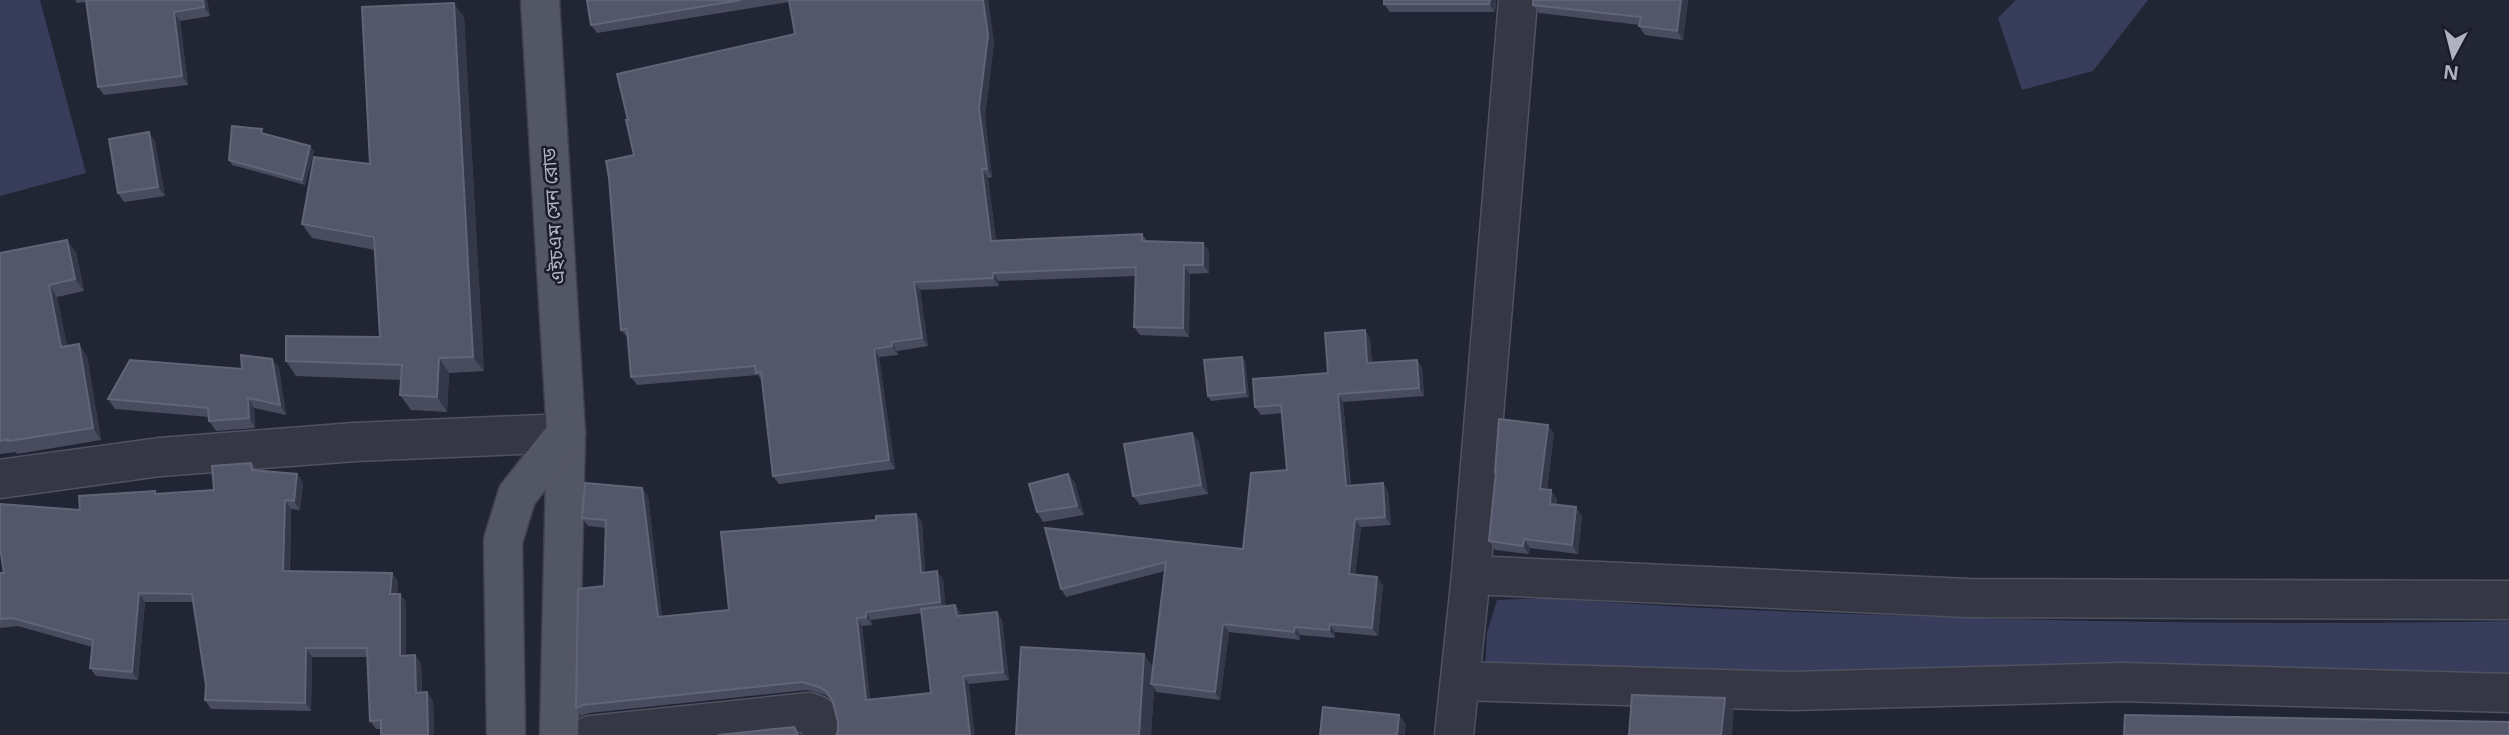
<svg xmlns="http://www.w3.org/2000/svg" width="2509" height="735" viewBox="0 0 2509 735" font-family="'Noto Sans','Noto Sans Bengali',sans-serif">
<style>
.water{fill:#373d5a}
.lines{fill:none;stroke-linecap:round;stroke-linejoin:round}
.minor-casing{stroke:#4f5260;stroke-width:41}
.major-casing{stroke:#3e414f;stroke-width:41}
.minor{stroke:#353745;stroke-width:38}
.major{stroke:#535665;stroke-width:38}
.wall{fill:#484c5e;fill-rule:evenodd}
.shaded-wall{fill:#343849}
.building{fill:#535769;stroke:#616577;stroke-width:2}
.labels{text-anchor:middle;dominant-baseline:central;stroke-width:5;stroke-linejoin:round;paint-order:stroke}
.street-label{font-size:19px;fill:#afb2c2;stroke:#1a1d29}
</style>
<rect width="100%" height="100%" fill="#222534"/>
<g class="water">
<path d="M0 0H40L86 173 0 196Z"/>
<path d="M2016 0H2148L2093 71 2022 90 1998 18Z"/>
<path d="M1545 598C1678 608 1810 613 1942 617 2131 623 2320 625 2509 621V680L1485 673 1487 633 1497 600Z"/>
</g>
<g class="lines">
<defs>
<g id="minor">
<path d="M0 479 160 457 355 442 566 433"/>
<path d="M1471 575 1968 598 2509 600"/>
<path d="M1460 681 1792 691 2123 682 2509 693"/>
<path d="M591 735 809 712 817 715 822 735"/>
<path d="M1454 735 1471 575 1518 0"/>
</g>
<g id="major">
<path d="M540 0 566 433 559 735"/>
<path d="M506 735 503 541 517 495 566 433"/>
</g>
</defs>
<use href="#minor" class="minor-casing"/>
<use href="#major" class="major-casing"/>
<use href="#minor" class="minor"/>
<use href="#major" class="major"/>
</g>
<g class="wall">
<path d="M75 0H207L210 16 180 21 188 85 104 95 98 87 86 2 77 3Z"/>
<path d="M587 0H988L994 43 985 117 992 177 988 178 996 240 1142 234 1147 241 1203 243 1209 252V273L1190 274 1189 337 1140 335 1134 327 1136 276 999 281V286L920 290 928 346 897 351 898 355 879 357 895 469 779 484 773 476 762 381 758 375 637 385 631 377 628 338 621 330 634 155 795 34 789 2 597 33 591 25Z"/>
<path d="M1384 0H1496L1495 12H1390L1384 4Z"/>
<path d="M1688 0 1683 40 1645 35 1639 26 1640 25 1539 13 1533 5Z"/>
<path d="M464 17 484 371 449 373 447 412 411 410 400 395 401 380 296 376 286 361 380 337 375 250 312 238 302 224 370 164Z"/>
<path d="M149 132 155 142 165 196 124 202 118 193Z"/>
<path d="M265 134 314 151 305 185 232 165 229 160Z"/>
<path d="M76 252 84 291 57 297 67 346 87 356 101 440 17 454 16 452 0 454V253Z"/>
<path d="M1365 330 1370 338 1372 363 1417 360 1422 368 1424 396 1343 402 1351 486 1388 491 1391 525 1361 527 1355 575 1383 585 1378 636 1335 632V638L1300 635V640L1229 632 1220 700 1156 692 1154 688 1151 735 1144 654 1153 668 1165 571 1066 597 1061 589 1045 528 1243 549 1287 470 1282 413 1261 415 1255 407 1328 373Z"/>
<path d="M272 359 279 368 286 415 254 408 255 428 216 431 209 421V417L115 409 108 399 242 369Z"/>
<path d="M1245 361 1249 397 1211 401 1208 396Z"/>
<path d="M1192 433 1199 442 1208 494 1140 505 1133 496Z"/>
<path d="M1554 433 1547 490 1557 499V505L1582 516 1578 554 1530 548 1529 554 1495 550 1489 541 1496 474 1495 472Z"/>
<path d="M251 463 257 470 297 474 303 483 300 510 291 509 290 571 398 581 397 594H400L406 602V655H415L421 664 422 693 427 692 433 701 434 735H381V729H376L370 721 367 657H312L311 711 211 709 205 700 206 685 193 602H145L138 680 96 676 90 668 92 647 18 626 0 628V573H4L80 510 155 491 157 494 214 490Z"/>
<path d="M1068 474 1075 483 1084 515 1043 522 1037 512Z"/>
<path d="M642 488 648 496 662 617 729 610 876 520 916 514 922 522 925 572 943 579 945 606 955 605 961 613V616L997 612 1002 620 1009 680 969 684 838 732V722L831 699 825 695 807 690 589 713 581 716 576 708 604 586 606 528 588 526 582 518ZM922 613 931 693 870 699 862 626 872 625 871 620Z"/>
</g>
<g class="shaded-wall">
<path d="M203 0H207L210 16 204 7Z"/>
<path d="M983 0H988L994 43 985 117 992 177 987 169 979 108Z"/>
<path d="M1490 0H1496L1495 12 1489 4Z"/>
<path d="M1681 0H1688L1683 40 1677 31Z"/>
<path d="M454 3 464 17 484 371 473 357Z"/>
<path d="M174 12 180 21 188 85 182 76Z"/>
<path d="M149 132 155 142 165 196 158 187Z"/>
<path d="M310 146 314 151 305 185 302 180Z"/>
<path d="M982 169 988 178 997 249 991 241Z"/>
<path d="M67 240 76 252 84 291 75 279Z"/>
<path d="M1203 243 1209 252V273L1203 265Z"/>
<path d="M1184 265 1190 274 1189 337 1183 328Z"/>
<path d="M993 273 999 281V286L993 278Z"/>
<path d="M914 282 920 290 928 346 922 338Z"/>
<path d="M49 285 57 297 70 359 61 347Z"/>
<path d="M1365 330 1370 338 1372 371 1367 363Z"/>
<path d="M891 342 897 351 898 355 892 346Z"/>
<path d="M79 344 87 356 101 440 93 428Z"/>
<path d="M874 349 879 357 895 469 889 460Z"/>
<path d="M1242 357 1245 361 1249 397 1245 392Z"/>
<path d="M439 358 449 373 447 412 437 397Z"/>
<path d="M272 359 279 368 286 415 280 405Z"/>
<path d="M1417 360 1422 368 1424 396 1419 388Z"/>
<path d="M1338 394 1343 402 1351 494 1346 486Z"/>
<path d="M248 398 254 408 255 428 249 418Z"/>
<path d="M1548 425 1554 433 1546 497 1540 489Z"/>
<path d="M1192 433 1199 442 1208 494 1201 485Z"/>
<path d="M297 474 303 483 300 510 294 501Z"/>
<path d="M1068 474 1075 483 1084 515 1077 506Z"/>
<path d="M1383 483 1388 491 1391 525 1385 517Z"/>
<path d="M642 488 648 496 663 625 658 617Z"/>
<path d="M1551 490 1557 499 1556 513 1550 504Z"/>
<path d="M285 500 291 509 289 580 283 571Z"/>
<path d="M1576 507 1582 516 1578 554 1572 545Z"/>
<path d="M916 514 922 522 926 581 921 573Z"/>
<path d="M1355 519 1361 527 1354 582 1349 574Z"/>
<path d="M1524 539 1530 548 1529 554 1523 546Z"/>
<path d="M937 571 943 579 946 610 940 602Z"/>
<path d="M392 573 398 581 396 602 390 594Z"/>
<path d="M1377 577 1383 585 1378 636 1372 628Z"/>
<path d="M139 593 145 602 138 680 132 672Z"/>
<path d="M400 594 406 602V664L400 656Z"/>
<path d="M955 605 961 613 962 624 957 616Z"/>
<path d="M866 612 871 620 872 625 866 617Z"/>
<path d="M997 612 1002 620 1009 680 1003 672Z"/>
<path d="M857 618 862 626 871 708 866 700Z"/>
<path d="M1223 624 1229 632 1220 700 1215 692Z"/>
<path d="M1330 624 1335 632V638L1329 630Z"/>
<path d="M1295 627 1300 635V640L1294 632Z"/>
<path d="M306 648 312 657 311 711 305 703Z"/>
<path d="M1144 654 1155 670 1151 684 1154 688 1151 735H1139Z"/>
<path d="M415 655 421 664 422 701 416 693Z"/>
<path d="M963 676 969 684 975 735H970Z"/>
<path d="M427 692 433 701 434 735H428Z"/>
<path d="M1725 698 1734 711 1732 735H1721Z"/>
<path d="M1399 715 1406 724 1405 735H1397Z"/>
</g>
<g class="building">
<path d="M86 0H203L204 7 174 12 182 76 98 87Z"/>
<path d="M587 0H741L591 25Z"/>
<path d="M789 0H983L988 35 979 108 987 169H982L991 241 1142 234V241L1203 243V265H1184L1183 328 1134 327 1136 267 993 273V278L914 282 922 338 891 342 892 346 874 349 889 460 773 476 761 372 756 373 755 366 631 377 627 329 621 330 609 178 606 161 634 155 626 120H628L617 74 795 34Z"/>
<path d="M1384 0H1490L1489 4H1384Z"/>
<path d="M1533 0H1681L1677 31 1639 26 1641 17 1533 5Z"/>
<path d="M454 3 473 357 439 358 437 397 400 395 402 365 286 361V336L380 337 374 237 302 224 314 157 370 164 362 7Z"/>
<path d="M232 126 262 129 261 133 310 146 302 180 229 160Z"/>
<path d="M149 132 158 187 118 193 109 139Z"/>
<path d="M67 240 75 279 49 285 61 347 79 344 93 428 8 441V439L0 441V253Z"/>
<path d="M1365 330 1367 363 1417 360 1419 388 1338 394 1346 486 1383 483 1385 517 1355 519 1349 574 1377 577 1372 628 1330 624 1329 630 1295 627 1294 632 1223 624 1215 692 1151 684 1166 562 1061 589 1045 528 1243 549 1251 473 1287 470 1281 405 1255 407 1253 379 1328 373 1325 333Z"/>
<path d="M241 355 272 359 280 405 248 398 249 418 209 421 208 408 108 399 130 360 242 369Z"/>
<path d="M1242 357 1245 392 1208 396 1204 360Z"/>
<path d="M1499 419 1548 425 1540 489 1551 490 1550 504 1576 507 1572 545 1524 539 1523 546 1489 541 1496 472H1495Z"/>
<path d="M1192 433 1201 485 1133 496 1124 444Z"/>
<path d="M251 463 252 470 297 474 294 501 285 500 283 571 392 573 390 594H400V656L415 655 416 693 427 692 428 735H381V720L370 721 367 648H306L305 703 205 700 206 685 192 594 139 593 132 672 90 668 93 640 12 618 0 619V573H4L0 548V504L80 510 79 496 155 491V494L214 490 212 466Z"/>
<path d="M1068 474 1077 506 1037 512 1029 484Z"/>
<path d="M585 483 642 488 658 617 729 610 721 532 876 520V516L916 514 921 573 937 571 940 602 866 612V617L857 618 866 700 931 693 921 609 955 605 957 616 997 612 1003 672 963 676 970 735H836L838 732V722L833 702 827 692 819 687 802 682 583 705 576 708 578 589 604 586 606 520 582 518Z"/>
<path d="M1021 647 1144 654 1139 735H1016Z"/>
<path d="M1632 695 1725 698 1721 735H1629Z"/>
<path d="M1323 707 1399 715 1397 735H1320Z"/>
<path d="M2125 715 2509 722V735H2124Z"/>
<path d="M794 727 798 735H718Z"/>
</g>
<g class="labels">
<g class="street-label">
<text transform="translate(553 216) rotate(-94)">এইচএম সেন রোড</text>
</g>
</g>
<g transform="translate(2453 56) rotate(187)" stroke="#1a1d29" stroke-width="5" paint-order="stroke">
<path d="M0-5L12 26L0 18L-12 26Z" fill="#afb2c2"/>
<text y="-10" font-size="19" font-weight="bold" text-anchor="middle" fill="#afb2c2">N</text>
</g>
</svg>
